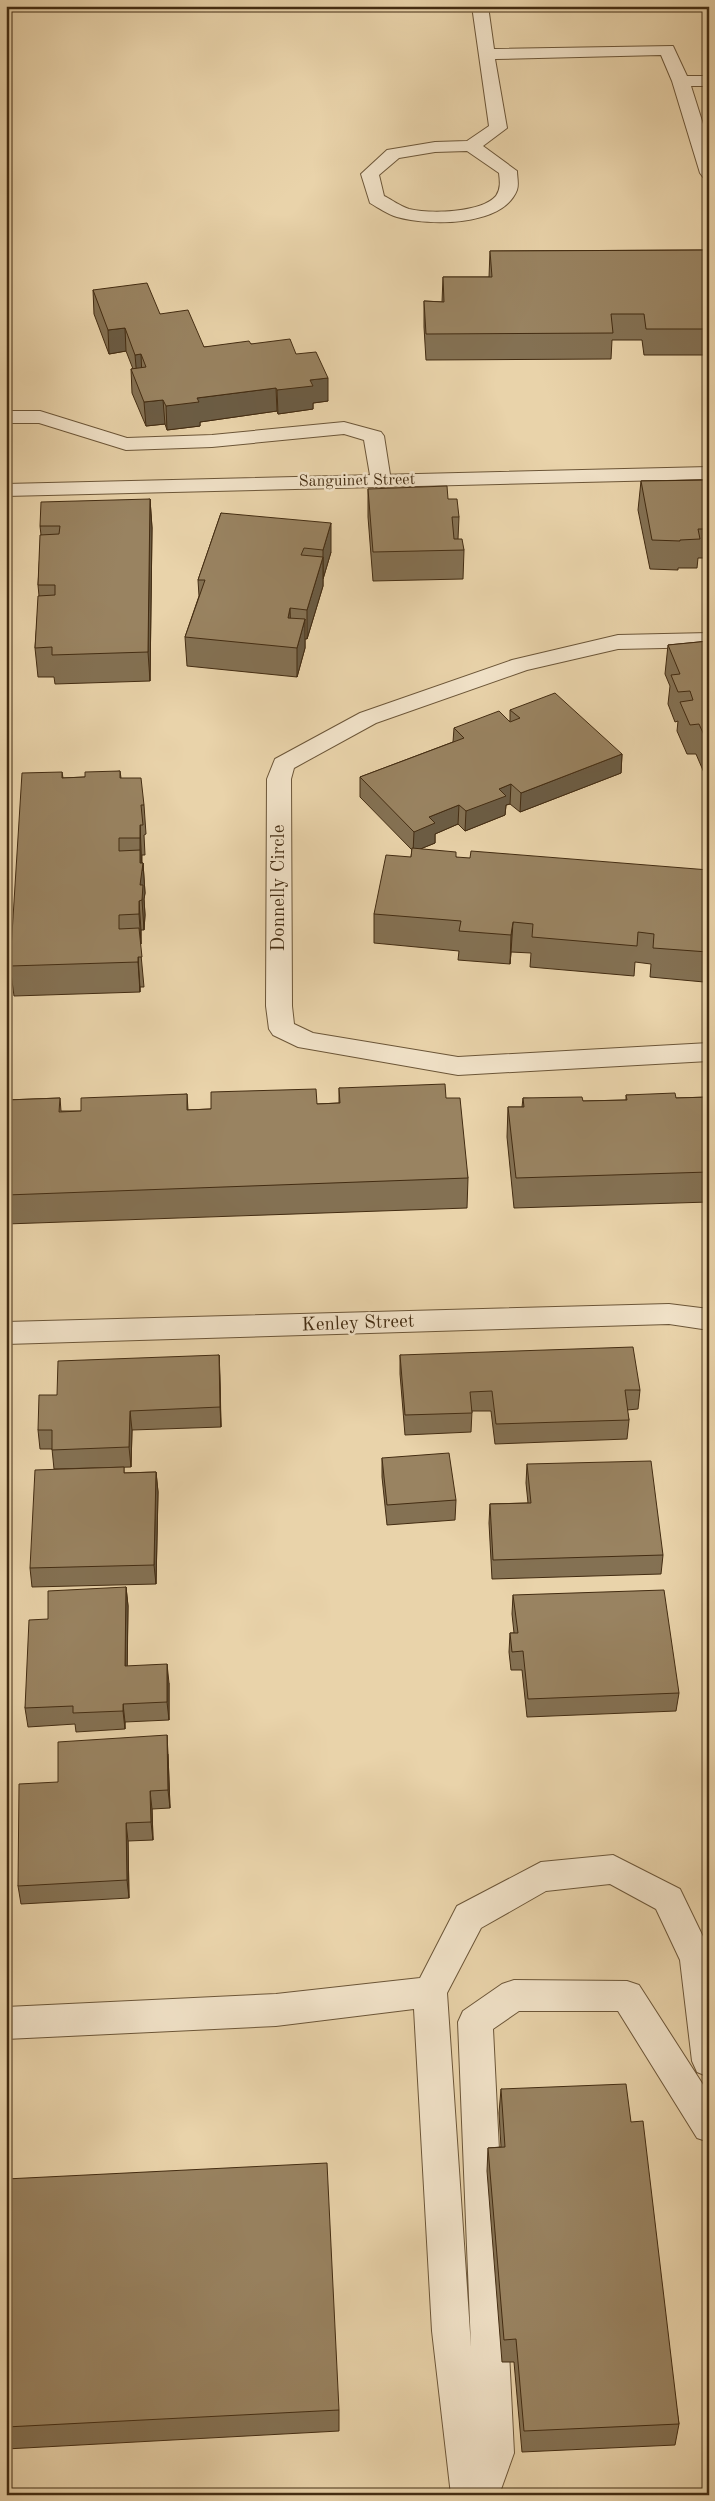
<svg xmlns="http://www.w3.org/2000/svg" width="715" height="2501" viewBox="0 0 715 2501" font-family="'Old Standard TT',serif">
<style>
.lines{fill:none;stroke-linecap:round;stroke-linejoin:round}
.service-casing{stroke:#6c5638;stroke-width:2}
.minor-casing{stroke:#6c5638;stroke-width:2}
.service{fill:#f1e2c8;fill-rule:evenodd}
.minor{fill:#f1e2c8;fill-rule:evenodd}
.wall{fill:#847153;stroke:#432c12}
.shaded-wall{fill:#6b5c44;stroke:#432c12}
.building{fill:#998361;stroke:#432c12}
.labels{text-anchor:middle;dominant-baseline:central;stroke-width:5;stroke-linejoin:round;paint-order:stroke}
.far-street-label{font-size:16px;fill:#432c12;stroke:#f1e2c8}
.street-label{font-size:19px;fill:#432c12;stroke:#f1e2c8}
</style>
<rect width="100%" height="100%" fill="#e9d3aa"/>
<filter id="stains"><feTurbulence type="fractalNoise" baseFrequency=".004" numOctaves="4"/><feColorMatrix values="0 0 0 0 .2 0 0 0 0 .09 0 0 0 0 .02 0 0 0 .5 -.17"/></filter>
<radialGradient id="worn" r=".72"><stop offset=".6" stop-color="#630" stop-opacity="0"/><stop offset="1" stop-color="#630" stop-opacity=".3"/></radialGradient>
<g class="lines">
<defs>
<g id="service">
<path d="M472 6H488L494 49 673 46 687 76H709V86H691L709 143V178L703 177 700 173 672 81 661 55 495 59 507 128 483 146 517 171C517 177 519 184 517 190 503 227 428 226 397 217 387 214 379 208 370 203L361 174 387 150 435 142 467 141 489 126ZM467 151 499 173C500 181 501 189 496 196 481 213 430 214 409 209 400 206 392 200 384 196L379 175 399 158 435 152Z"/>
<path d="M6 411H40L127 438 212 435 344 422 381 432 384 436 391 481 388 485 381 487 374 485 371 481 364 440 344 434 212 447 126 450 39 423H6Z"/>
<path d="M709 633V647L618 649 527 670 376 723 294 768 291 779 292 1006 294 1024 313 1033 458 1057 709 1043V1061L458 1075 298 1047 273 1035 269 1029 266 1006 267 779 275 759 360 713 512 660 618 635Z"/>
<path d="M613 1855 680 1889 709 1949V2077L697 2072 692 2061 680 1960 656 1909 610 1884 546 1891 481 1928 447 1993 471 2347 458 2022 463 2011 502 1984 514 1980 627 1981 639 1985 709 2094V2142L697 2138 618 2011H519L493 2029 514 2453 499 2495H451L432 2331 414 2009 276 2026 6 2039V2007L276 1994 420 1978 457 1906 541 1862Z"/>
</g>
<g id="minor">
<path d="M709 467V479L6 496V484Z"/>
<path d="M669 1304 709 1309V1330L669 1324 6 1344V1322Z"/>
</g>
</defs>
<use href="#service" class="service-casing"/>
<use href="#minor" class="minor-casing"/>
<use href="#service" class="service"/>
<use href="#minor" class="minor"/>
</g>
<g class="wall">
<path d="M709 250V355H644L642 340H612L611 359 426 360 424 327V301L442 302 443 277H489L490 251Z"/>
<path d="M93 290 160 314 204 347 251 344 296 354 328 401 313 403V409L278 414 277 411 200 422V426L167 430 165 424 146 426 132 393 131 369H133L126 351 109 354 94 314Z"/>
<path d="M709 480V558H698L697 568H678V570L650 569 638 510 641 481Z"/>
<path d="M368 489 448 499 459 517 458 539 464 550 463 579 373 581 368 517Z"/>
<path d="M150 499 152 528 150 681 55 684 54 677H38L35 648 39 596 38 585 41 535 40 526Z"/>
<path d="M221 513 331 552 323 579V586L307 639H305V648L297 677 187 666 185 637 199 596 198 580Z"/>
<path d="M709 641V782H708L696 754H687L677 731 678 721 675 722 668 704 670 686 665 674 668 645Z"/>
<path d="M510 710 622 754 621 773 520 812 510 804 506 805 505 815 465 831 458 824 435 834V843L420 849 456 857 708 952 704 982 650 977 651 964 635 962 634 976 530 967 531 953 511 952 510 964 458 960 459 951 374 943V914L411 857 412 850 360 797V777L453 742 454 728 510 721Z"/>
<path d="M120 771 121 778 144 805 146 834 144 835 145 855H142V863H143L145 893 144 899 145 915 144 930H141V944H140L144 987H140V992L14 996 10 966 62 772 63 778 85 777Z"/>
<path d="M339 1088 446 1098 468 1178 467 1208 6 1224V1100L60 1098 61 1111H81L187 1094 188 1110 339 1103Z"/>
<path d="M626 1095 676 1098 709 1097V1202L514 1208 507 1137 508 1107H522L523 1098 583 1101 626 1100Z"/>
<path d="M219 1355 221 1427 132 1430 131 1467 54 1469 52 1449H40L38 1430 57 1395Z"/>
<path d="M400 1355 640 1390 638 1409 627 1410 629 1420 627 1439 495 1444 491 1411H472L471 1432 405 1435 400 1374Z"/>
<path d="M382 1458 456 1500 455 1520 387 1525 382 1477Z"/>
<path d="M527 1464 663 1555 661 1574 492 1579 489 1523 490 1504 528 1503 526 1483Z"/>
<path d="M124 1467V1473L156 1472 158 1492 156 1584 32 1587 30 1568Z"/>
<path d="M126 1587 128 1606 127 1666 169 1683V1720L125 1722V1729L76 1732 75 1724 28 1727 25 1708 48 1619Z"/>
<path d="M513 1595 679 1693 676 1711 527 1717 522 1670H511L509 1652 510 1633H514L512 1614Z"/>
<path d="M168 1754 170 1808 152 1809 153 1840 128 1841 129 1898 21 1904 18 1886 58 1782Z"/>
<path d="M501 2089 631 2122 679 2424 675 2445 522 2452 514 2362H502L487 2171 488 2148 501 2147 499 2113Z"/>
<path d="M6 2179 339 2410V2431L6 2449Z"/>
</g>
<g class="shaded-wall">
<path d="M125 328 126 351 109 354 108 330Z"/>
<path d="M141 354 142 378H137L135 355Z"/>
<path d="M328 378V401L313 403V409L278 414 277 390 310 380Z"/>
<path d="M276 388 277 411 200 422V426L167 430 166 406 197 398Z"/>
<path d="M163 400 165 424 146 426 144 402Z"/>
<path d="M150 499 152 528 150 681 148 652Z"/>
<path d="M331 523V552L323 579V550Z"/>
<path d="M323 557V586L307 639V610Z"/>
<path d="M290 608 291 637 288 618Z"/>
<path d="M305 619V648L297 677V648Z"/>
<path d="M622 754 621 773 520 812 521 793Z"/>
<path d="M511 784 510 804 506 805 505 815 465 831 466 811 499 789Z"/>
<path d="M459 805 458 824 435 834V843L413 852 414 832 429 817Z"/>
<path d="M140 825 142 871 143 863 145 893 144 899 145 915 144 930 142 900 140 885Z"/>
<path d="M139 901 141 930V944L139 914Z"/>
<path d="M513 922 511 952 510 964 511 935Z"/>
<path d="M138 957 140 987V992L138 962Z"/>
<path d="M219 1355 220 1375 221 1427 220 1407Z"/>
<path d="M130 1411 132 1430 131 1467 129 1447Z"/>
<path d="M156 1472 158 1492 156 1584 154 1565Z"/>
<path d="M126 1587 128 1606 127 1685 125 1666Z"/>
<path d="M167 1664 169 1683V1720L167 1702Z"/>
<path d="M123 1704 125 1722V1729L123 1711Z"/>
<path d="M167 1735 168 1754 170 1808 168 1790Z"/>
<path d="M150 1791 152 1809 153 1840 151 1822Z"/>
<path d="M126 1823 128 1841 129 1898 127 1880Z"/>
</g>
<g class="building">
<path d="M709 250V329H646L644 314H611L613 333 426 334 424 301 444 302 443 277H492L490 251Z"/>
<path d="M147 283 160 314 188 310 204 347 249 341 251 344 290 339 296 354 316 352 328 378 310 380 313 386 277 390 276 388 197 398 199 402 166 406 163 400 144 402 131 369 146 367 141 354 135 355 125 328 108 330 93 290Z"/>
<path d="M709 480V529H698L700 539 680 540V541L652 540 641 481Z"/>
<path d="M447 486 448 499H457L459 517H452L454 539H462L464 550 373 552 368 489Z"/>
<path d="M150 499 148 652 52 655V647L35 648 38 596 55 595V585H38L40 535 59 534 60 526H40L41 502Z"/>
<path d="M221 513 331 523 323 550 304 548 301 555 323 557 307 610 290 608 288 618 305 619 297 648 185 637 205 580H198Z"/>
<path d="M709 641V746L699 724 690 725 680 702 693 700 690 691 678 692 671 675 680 674 668 645Z"/>
<path d="M555 693 622 754 521 793 511 784 499 789 506 796 466 811 459 805 429 817 435 823 414 832 360 777 464 738 454 728 499 711 510 722 520 718 510 710Z"/>
<path d="M120 771V778H141L144 805H141L143 825H140V838H119V851L140 850V863H143L140 885H143L142 900 139 901V914L119 915V929L139 928 142 957H138V962L10 966 22 773 62 772V778L85 777V772Z"/>
<path d="M412 848 456 852V857L470 858 471 851 709 870V935L708 952 653 948 654 934 638 932 637 946 532 937 533 924 513 922 511 935 459 931 461 921 374 914 386 855 411 857Z"/>
<path d="M445 1084 446 1098H460L468 1178 6 1195V1100L60 1098 59 1112 81 1111V1098L187 1094V1110L211 1109V1092L316 1089 317 1104 340 1103 339 1088Z"/>
<path d="M675 1093 676 1098 709 1097V1172L516 1178 508 1107H524L523 1098 582 1097 583 1101 627 1100 626 1095Z"/>
<path d="M633 1347 640 1390H625L629 1420 496 1424 492 1391 470 1392 472 1413 405 1415 400 1355Z"/>
<path d="M219 1355 220 1407 130 1411 129 1447 52 1450V1430H38L39 1395H57L58 1361Z"/>
<path d="M449 1453 456 1500 387 1505 382 1458Z"/>
<path d="M651 1461 663 1555 493 1560 490 1504 531 1503 527 1464Z"/>
<path d="M124 1467V1473L156 1472 154 1565 30 1568 35 1470Z"/>
<path d="M126 1587 125 1666 167 1664V1702L123 1704V1711L73 1713V1706L25 1708 29 1620 48 1619V1591Z"/>
<path d="M664 1590 679 1693 528 1699 523 1651 512 1652 510 1633H518L513 1595Z"/>
<path d="M167 1735 168 1790 150 1791 151 1822 126 1823 127 1880 18 1886 19 1784 58 1782V1742Z"/>
<path d="M626 2084 631 2122 643 2121 679 2424 524 2431 516 2339 504 2340 488 2148 505 2147 501 2089Z"/>
<path d="M327 2163 339 2410 6 2427V2179Z"/>
</g>
<g class="labels">
<g class="far-street-label">
<text transform="translate(357 481) rotate(-1)">Sanguinet Street</text>
</g>
<g class="street-label">
<text transform="translate(279 888) rotate(-90)">Donnelly Circle</text>
<text transform="translate(358 1324) rotate(-2)">Kenley Street</text>
</g>
</g>
<rect width="715" height="2501" fill="none" stroke="#e9d3aa" stroke-width="25"/>
<rect x="8" y="8" width="700" height="2486" fill="none" stroke="#432c12" stroke-width="2.5"/>
<rect x="12" y="12" width="690" height="2476" fill="none" stroke="#432c12"/>
<rect width="100%" height="100%" filter="url(#stains)"/>
<rect width="100%" height="100%" fill="url(#worn)"/>
</svg>
